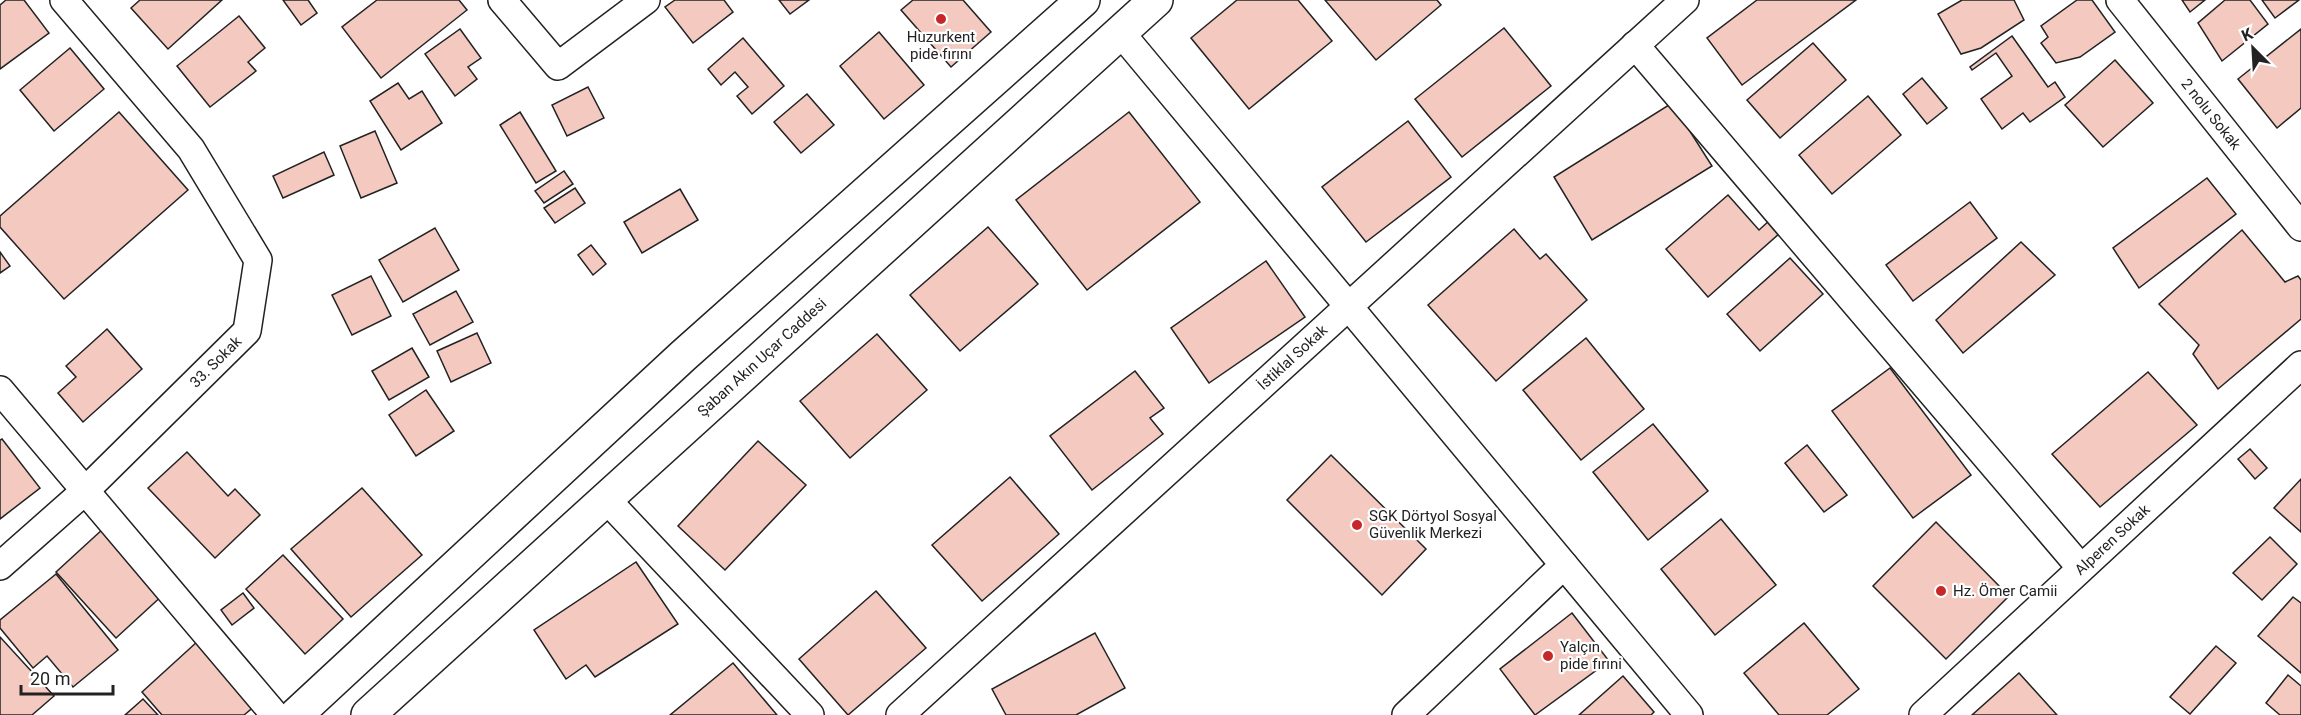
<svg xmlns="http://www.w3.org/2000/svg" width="2301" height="715" viewBox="0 0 2301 715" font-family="Roboto,sans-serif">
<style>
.building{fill:#f3c9c0;stroke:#222;stroke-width:1.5}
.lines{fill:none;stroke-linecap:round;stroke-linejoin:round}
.street-casing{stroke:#222;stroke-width:30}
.secondary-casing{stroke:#222;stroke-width:36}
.street{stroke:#fff;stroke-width:27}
.secondary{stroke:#fff;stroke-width:33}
.poi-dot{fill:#c62828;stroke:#fff;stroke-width:2}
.labels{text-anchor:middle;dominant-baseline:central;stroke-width:4.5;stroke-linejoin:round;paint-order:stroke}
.poi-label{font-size:15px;fill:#222;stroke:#fff;text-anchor:start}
.street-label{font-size:15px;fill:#222;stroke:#fff}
</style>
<rect width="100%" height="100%" fill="#fff"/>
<g class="building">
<path d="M6 0H24L49 33 0 69V5Z"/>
<path d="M140 0H222L168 49 131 8Z"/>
<path d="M283 0H308L317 13 301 25Z"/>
<path d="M377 0H459L467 10 381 78 342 27Z"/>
<path d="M675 0H724L733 12 693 43 665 7Z"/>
<path d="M779 0H809L790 14Z"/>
<path d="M913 0H963L991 32 951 67 901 10Z"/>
<path d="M1237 0H1298L1332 41 1249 109 1191 38Z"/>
<path d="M1325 0H1437L1441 5 1376 60Z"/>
<path d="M1757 0H1856L1742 85 1707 38Z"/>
<path d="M1962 0H2014L2024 20 1981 48 1961 54 1938 14Z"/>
<path d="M2077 0H2092L2115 32 2080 57 2056 63 2041 43 2048 37 2041 26Z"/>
<path d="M2182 0H2205L2190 12Z"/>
<path d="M2225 0H2250L2268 24 2222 61 2198 23Z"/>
<path d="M2262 0H2299L2275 18Z"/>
<path d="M239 16 265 48 248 62 256 71 210 107 177 66Z"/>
<path d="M1504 28 1551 86 1462 157 1415 99Z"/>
<path d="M460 29 481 58 468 67 477 79 455 96 425 54Z"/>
<path d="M2301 29V108L2277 128 2238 79Z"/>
<path d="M879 32 924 85 884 119 840 66Z"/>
<path d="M2012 36 2048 87 2055 82 2065 97 2030 122 2023 113 2002 129 1981 99 2012 76 1996 53 1972 70 1970 67Z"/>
<path d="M743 38 784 86 752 114 737 96 748 87 735 72 721 85 708 69Z"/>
<path d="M1813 43 1846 80 1780 138 1747 100Z"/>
<path d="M70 48 104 89 54 131 20 90Z"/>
<path d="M2115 60 2153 103 2103 147 2065 105Z"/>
<path d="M1922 78 1947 108 1927 124 1903 94Z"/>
<path d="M398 83 409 99 422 91 442 123 401 150 370 101Z"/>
<path d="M588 87 604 118 567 136 552 105Z"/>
<path d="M807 94 834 125 801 153 774 122Z"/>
<path d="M1868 96 1901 135 1832 194 1799 155Z"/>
<path d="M1672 103 1712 166 1592 240 1554 177Z"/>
<path d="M119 112 188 190 64 299 0 227V216Z"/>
<path d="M520 112 556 171 536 183 500 125Z"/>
<path d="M1129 112 1200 202 1087 290 1016 200Z"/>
<path d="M1408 121 1451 177 1366 242 1322 187Z"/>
<path d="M375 131 397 183 361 198 340 146Z"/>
<path d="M324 152 334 175 283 198 273 176Z"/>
<path d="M564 171 573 184 544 203 535 191Z"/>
<path d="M2207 178 2236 214 2139 288 2113 248Z"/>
<path d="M575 188 585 203 555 223 544 208Z"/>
<path d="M680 189 698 220 642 253 624 222Z"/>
<path d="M1728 195 1759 230 1770 220 1781 232 1708 297 1666 249Z"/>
<path d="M1970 202 1997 238 1913 301 1886 265Z"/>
<path d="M988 227 1038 284 960 351 910 295Z"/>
<path d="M435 228 459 270 403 302 379 260Z"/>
<path d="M1514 229 1540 259 1546 254 1587 300 1496 381 1428 305Z"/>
<path d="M2242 230 2285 282 2298 276 2301 280V319L2218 389 2193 354 2199 345 2159 304Z"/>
<path d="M2021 242 2055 275 1963 353 1936 320Z"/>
<path d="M591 245 606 264 593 275 578 255Z"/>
<path d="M0 252 10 266 0 273Z"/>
<path d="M1790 258 1823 294 1760 351 1727 314Z"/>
<path d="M1266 261 1305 317 1209 383 1171 328Z"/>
<path d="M371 276 391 316 352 335 332 295Z"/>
<path d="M456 291 473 322 430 345 413 314Z"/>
<path d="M107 329 142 369 83 422 58 393 76 377 66 366Z"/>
<path d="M477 333 491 363 451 382 437 351Z"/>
<path d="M877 334 927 390 850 458 800 401Z"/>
<path d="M1586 338 1644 409 1581 460 1523 390Z"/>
<path d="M412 348 429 377 389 400 372 371Z"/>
<path d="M1890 368 1971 475 1913 518 1832 411Z"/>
<path d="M1135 371 1164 408 1150 418 1163 434 1092 490 1050 436Z"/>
<path d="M2148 372 2197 425 2100 507 2052 454Z"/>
<path d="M426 390 454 431 416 456 389 415Z"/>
<path d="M1653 424 1708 491 1648 540 1593 472Z"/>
<path d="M2 439 40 488 0 519V440Z"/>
<path d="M758 441 806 485 725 570 678 526Z"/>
<path d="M1807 445 1847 495 1824 512 1785 463Z"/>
<path d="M2250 449 2267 468 2255 479 2238 459Z"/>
<path d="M187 452 228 496 235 489 260 515 215 558 148 488Z"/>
<path d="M1331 455 1426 549 1382 595 1287 500Z"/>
<path d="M1010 477 1059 534 982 601 932 545Z"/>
<path d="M2301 479V532L2274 508Z"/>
<path d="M362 488 422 555 351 617 291 549Z"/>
<path d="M1721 519 1776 585 1715 635 1661 569Z"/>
<path d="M1936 522 2009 596 1946 659 1873 586Z"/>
<path d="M104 528 165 593 116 638 56 572Z"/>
<path d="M2270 537 2297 564 2262 600 2233 573Z"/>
<path d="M283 555 343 619 305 654 246 589Z"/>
<path d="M636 562 678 624 595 677 586 665 566 679 534 630Z"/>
<path d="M56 574 118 650 73 687 47 656 33 668 0 628V620Z"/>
<path d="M876 591 926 648 848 715 799 659Z"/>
<path d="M243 593 254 608 232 625 221 610Z"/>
<path d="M2293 597 2301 603V673L2258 636Z"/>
<path d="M1572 613 1609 661 1535 715 1500 669Z"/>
<path d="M1804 623 1859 689 1827 715H1779L1744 673Z"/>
<path d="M1095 633 1125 688 1076 715H1006L992 689Z"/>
<path d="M0 637 54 696 32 715H0Z"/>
<path d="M198 641 256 705 244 715H162L142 692Z"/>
<path d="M2216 646 2236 663 2190 714 2170 697Z"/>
<path d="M733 663 777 715H670Z"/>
<path d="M2019 673 2057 715H1972Z"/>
<path d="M2288 675 2301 686V715H2280L2266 703Z"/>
<path d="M1623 676 1654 712 1651 715H1579Z"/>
<path d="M143 699 158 715H125Z"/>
</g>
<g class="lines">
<defs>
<g id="street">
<path d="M502 0 558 66 646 0"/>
<path id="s1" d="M2120 0 2301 227"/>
<path d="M1120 32 1689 715"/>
<path d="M1635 45 2081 568"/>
<path d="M0 390 275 715"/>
<path d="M605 498 810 715"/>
<path id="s2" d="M0 566 86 490 247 331 258 260 191 149 64 0"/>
<path id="s3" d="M900 715 1685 0"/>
<path d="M1406 715 1564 565"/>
<path id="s4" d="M1923 715 2301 365"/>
</g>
<g id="secondary">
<path d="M296 715 683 356 1083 0"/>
<path id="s5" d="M368 715 1156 0"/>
</g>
</defs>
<use href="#street" class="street-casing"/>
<use href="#secondary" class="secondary-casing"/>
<use href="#street" class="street"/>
<use href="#secondary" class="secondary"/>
</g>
<g class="poi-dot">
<circle cx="941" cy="19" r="6"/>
<circle cx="1357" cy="525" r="6"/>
<circle cx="1941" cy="591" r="6"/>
<circle cx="1548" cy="656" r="6"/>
</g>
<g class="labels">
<g class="poi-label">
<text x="941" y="37" text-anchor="middle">Huzurkent<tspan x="941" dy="17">pide fırını</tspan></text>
<text x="1369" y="516">SGK Dörtyol Sosyal<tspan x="1369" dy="17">Güvenlik Merkezi</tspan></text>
<text x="1953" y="591">Hz. Ömer Camii</text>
<text x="1560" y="647">Yalçın<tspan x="1560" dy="17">pide fırıni</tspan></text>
</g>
<g class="street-label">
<text stroke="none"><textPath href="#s1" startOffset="146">2 nolu Sokak</textPath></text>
<text stroke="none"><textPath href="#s5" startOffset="532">Şaban Akın Uçar Caddesi</textPath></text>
<text stroke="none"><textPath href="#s3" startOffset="531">İstiklal Sokak</textPath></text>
<text stroke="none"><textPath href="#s2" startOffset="297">33. Sokak</textPath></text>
<text stroke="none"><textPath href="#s4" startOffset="258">Alperen Sokak</textPath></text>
</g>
</g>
<g transform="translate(2253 48) rotate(336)" stroke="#ffffff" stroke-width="4.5" paint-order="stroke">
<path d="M0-4.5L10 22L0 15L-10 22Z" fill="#222222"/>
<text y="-9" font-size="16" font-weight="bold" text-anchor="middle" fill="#222222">K</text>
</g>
<path d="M21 685v9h92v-9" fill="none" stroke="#222222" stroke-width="3"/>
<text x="30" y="685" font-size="18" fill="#222222" stroke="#ffffff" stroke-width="4.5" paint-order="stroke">20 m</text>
</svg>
